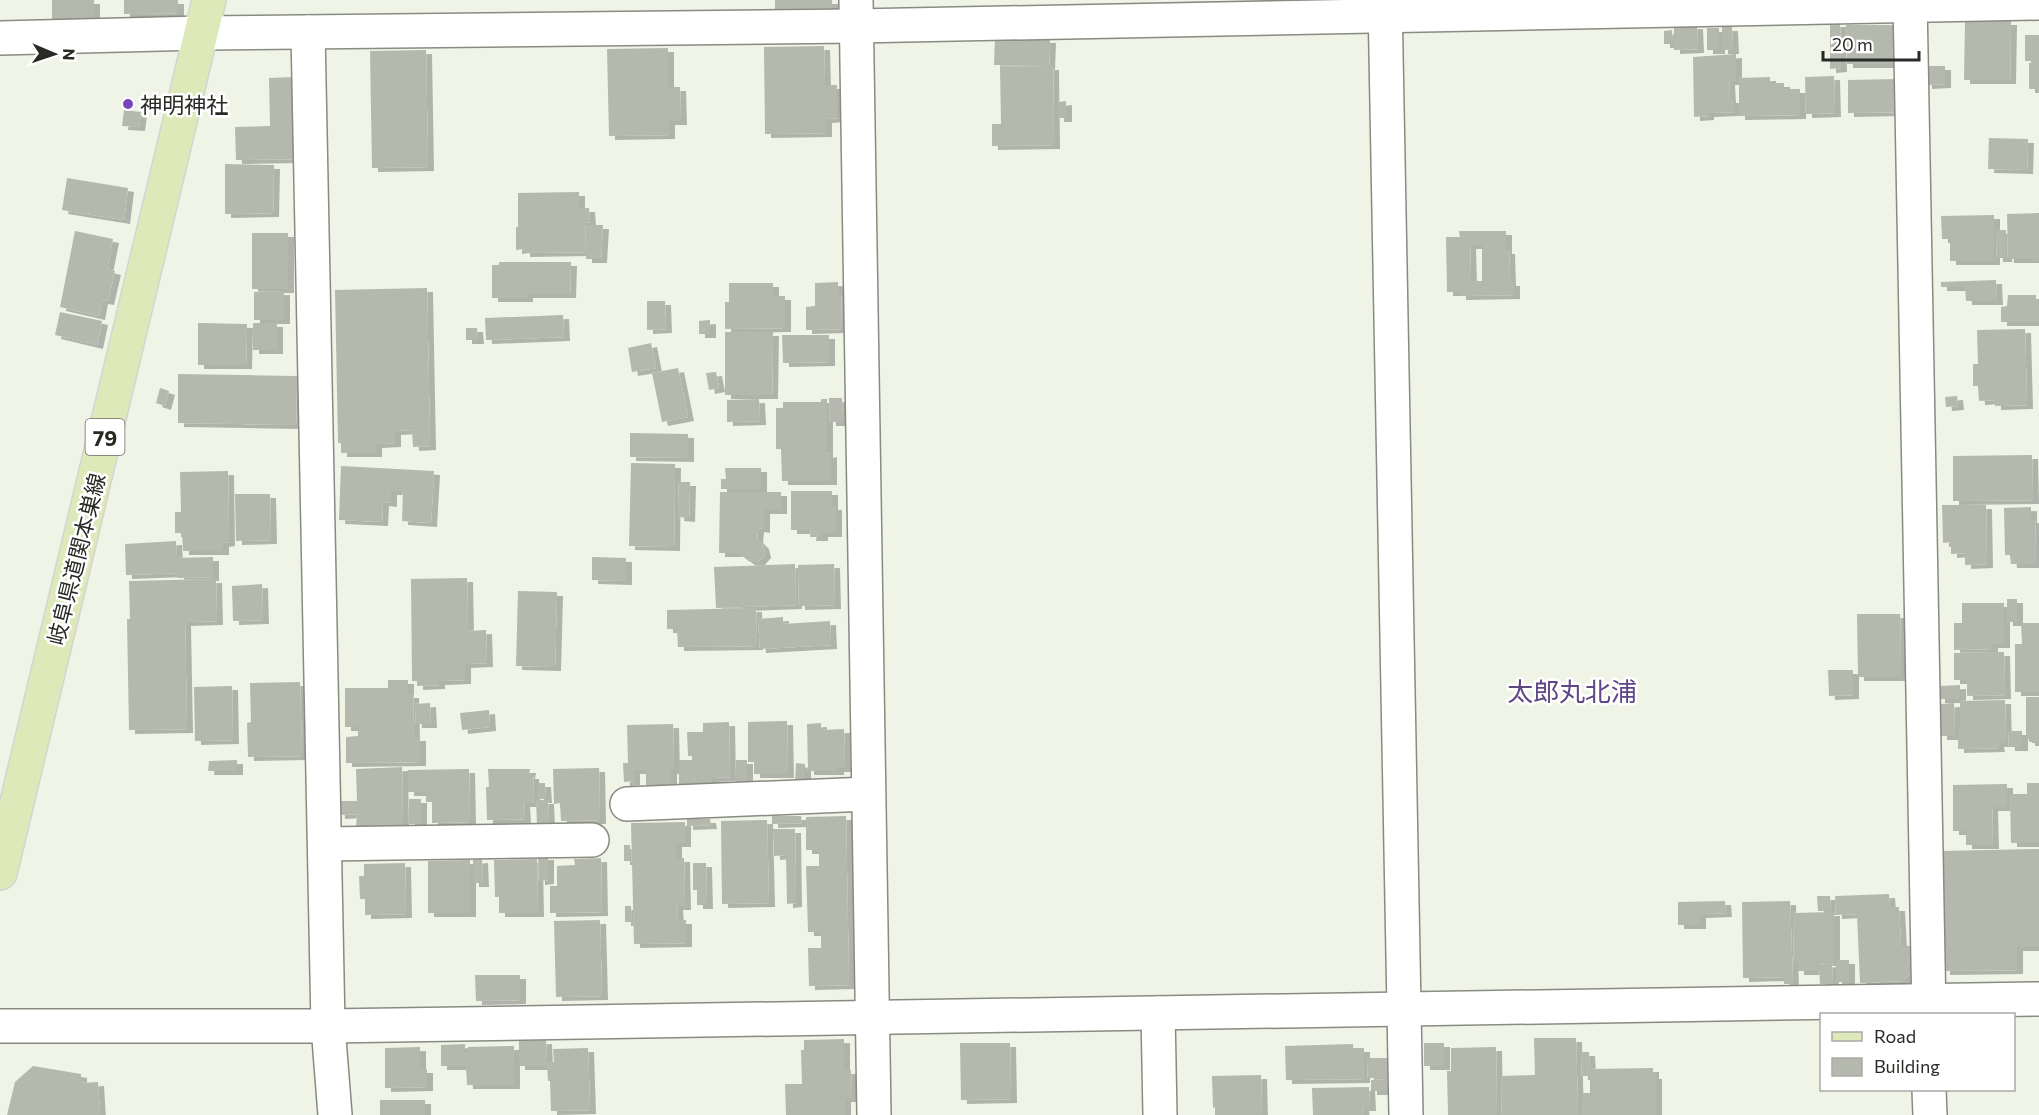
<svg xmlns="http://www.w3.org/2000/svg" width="2039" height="1115" viewBox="0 0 2039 1115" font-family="Commissioner,'Noto Sans JP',sans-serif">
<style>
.building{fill:#b5b8ac;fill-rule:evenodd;filter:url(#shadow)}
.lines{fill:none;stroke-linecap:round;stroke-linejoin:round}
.minor-casing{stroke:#888b80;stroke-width:36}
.major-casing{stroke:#d4d4d3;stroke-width:36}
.minor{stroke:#fff;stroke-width:33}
.major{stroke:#dee9b9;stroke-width:33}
.poi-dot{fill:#7644bb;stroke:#fff;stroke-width:2}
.labels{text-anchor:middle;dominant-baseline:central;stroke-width:5;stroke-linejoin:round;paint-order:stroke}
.shield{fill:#fff;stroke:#686a66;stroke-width:1.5}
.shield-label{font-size:21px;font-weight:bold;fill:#282a25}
.poi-label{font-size:22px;fill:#282a25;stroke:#fff;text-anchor:start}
.street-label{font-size:22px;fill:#282a25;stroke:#fff}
.quarter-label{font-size:26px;fill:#5e4784;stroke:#fff}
</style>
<defs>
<filter id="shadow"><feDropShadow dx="6" dy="4" stdDeviation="0" flood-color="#0004"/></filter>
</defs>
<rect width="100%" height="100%" fill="#f0f4e7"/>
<g class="building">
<path d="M52 0H94V19L52 20Z"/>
<path d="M124 0H178V13L124 14Z"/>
<path d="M775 0H832V8L775 9Z"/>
<path d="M1965 21H2011L2010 80H1964Z"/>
<path d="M1830 23H1840L1841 68 1830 69Z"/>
<path d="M1697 25 1698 49 1674 50V26Z"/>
<path d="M1846 25H1894V64H1847Z"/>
<path d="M1722 27H1732L1733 50H1722Z"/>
<rect x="1707" y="28" width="12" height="22"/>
<path d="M1672 30 1673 44H1664V31Z"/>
<rect x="2025" y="35" width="14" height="26"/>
<path d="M995 38 1050 39 1049 66 994 65Z"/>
<path d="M824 46 825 85H837V118L826 119V133L765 134 764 47Z"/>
<path d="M668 48V87H680L681 121H669V135L609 136 607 49Z"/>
<path d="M426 50 428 167 372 168 370 51Z"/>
<path d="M1736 54V81H1729L1730 99H1734V112L1708 113V116L1694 117 1693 57Z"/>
<path d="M2039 62V89H2029V63Z"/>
<path d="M1053 66 1054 145 992 146V124H1001L1000 67Z"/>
<path d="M1925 66H1945V84L1926 85Z"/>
<path d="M1834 76 1835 113 1806 114 1805 77Z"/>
<path d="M293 77 295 159 236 160 235 127 270 126 269 78Z"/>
<path d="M1770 77V83H1784V89H1800V115L1739 116V78Z"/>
<path d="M1896 79 1897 112 1848 113V80Z"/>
<path d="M1066 101V118H1058V102Z"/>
<path d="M124 110 141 112 139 127 122 126Z"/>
<path d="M1989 138 2028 139 2027 170 1988 169Z"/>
<path d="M225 164 274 165 273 213 225 214Z"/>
<path d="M67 178 128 188 124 220 62 210Z"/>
<path d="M579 192V208H589L590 222 585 223V250L586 225H603L601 259H586V252L524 253V249L516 250V227H518V193Z"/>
<path d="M2039 213V261H2033V259H2008L2007 214Z"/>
<path d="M1994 215V261H1950V239H1942L1941 216Z"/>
<path d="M1996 230H2006V258H1997Z"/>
<path d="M75 231 113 239 107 269 115 271 108 301 102 300 99 316 60 307Z"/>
<path d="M1459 231H1506V250H1509L1510 282H1514V295L1460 296V292H1447L1446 237H1460ZM1470 245H1482V281H1471Z"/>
<rect x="252" y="233" width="36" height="56"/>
<path d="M499 262H571L570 294H527V298H492V265H499Z"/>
<path d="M1996 280 1997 301H1966L1965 287H1941V282Z"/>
<path d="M838 282V295H841L842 329 806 330V307L815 306V283Z"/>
<path d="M729 283H773V296H785V328L725 329V302H729Z"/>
<path d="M427 288 430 446 413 447 412 430 395 431V443L376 444V453H341V443H338L335 290Z"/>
<path d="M284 291V320H254V292Z"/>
<path d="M2008 295H2036V300H2039V322H2001V307L2007 306Z"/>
<path d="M647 301H665L666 329 647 330Z"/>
<path d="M60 312 102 321 97 345 55 335Z"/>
<path d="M563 315 564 337 486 340 485 318Z"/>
<path d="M710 320V334H699V321Z"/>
<path d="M198 323 247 324 246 365H198Z"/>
<rect x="253" y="323" width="24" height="27"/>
<path d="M466 328H477L478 340H466Z"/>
<path d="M2025 329 2027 405 1995 406V400L1979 401 1978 386H1973V364H1978L1977 330Z"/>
<path d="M725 332H773L772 395H725Z"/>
<path d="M782 335H829V362L783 363Z"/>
<path d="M651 343 656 368 632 372 628 348Z"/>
<path d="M678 368 688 417 662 422 652 373Z"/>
<path d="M716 372 719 388 709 390 706 373Z"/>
<path d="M178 374 297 376 296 425 178 423Z"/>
<path d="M160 388 169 391 165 406 156 403Z"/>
<path d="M1957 396 1958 406 1946 407 1945 397Z"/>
<path d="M829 398H842L843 422H830Z"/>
<path d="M759 399 760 421 727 422V400Z"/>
<path d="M821 399H827V454L831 453V481H782L781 449H776V408H783V402H821Z"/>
<path d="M630 433 688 434V458L630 457Z"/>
<path d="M2032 455 2033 500 1953 501V456Z"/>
<path d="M631 463 675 464 674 547 629 546Z"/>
<path d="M341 466 434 471 431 523 402 521 403 491H391V503L383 502 382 522 339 520Z"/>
<path d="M725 468H761V489H721V479H726Z"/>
<path d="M228 471 229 542 223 543V551H183L182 533H175V512H181L180 472Z"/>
<path d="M679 482H690L689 518 678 517Z"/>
<path d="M791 491H832V506H836V533H822V537H810L811 530H791Z"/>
<path d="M720 492H781V510H764V529L758 528 757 539 763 545 765 554 758 562H750L741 555V553H719Z"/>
<path d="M235 494H270L271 540 236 541Z"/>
<path d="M1942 505H1986L1987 564 1965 565V553L1951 554V542L1943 543Z"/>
<path d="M2031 507V519H2035L2036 564H2011L2010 555H2005L2004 508Z"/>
<path d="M176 541 177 558 213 557V577L178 578V573L126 575 125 544Z"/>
<path d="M592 557 626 558V581L592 580Z"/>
<path d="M795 564 796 605 716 608 714 567Z"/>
<path d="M834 564 835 605 799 606 798 565Z"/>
<path d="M467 578 468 631 486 630 487 663 465 664V680L439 681V685L417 686V681H412L411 579Z"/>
<path d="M216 579 217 621 185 622 187 729 129 730 127 619H130L129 581Z"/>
<path d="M262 584 263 620 233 621 232 586Z"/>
<path d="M518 591 557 592 555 667 516 666Z"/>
<rect x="2007" y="599" width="10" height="23"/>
<path d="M1962 603H2004V644H1992V649L1954 650V623H1962Z"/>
<path d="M756 608 757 646 678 647 677 629H667V610Z"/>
<path d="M1857 614H1900L1901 677H1858Z"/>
<path d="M783 617V624L830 621 831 645 760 649 758 619Z"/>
<path d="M2021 623H2039V692H2015V644H2022Z"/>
<path d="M2004 652 2005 695 1967 696V680H1954V653Z"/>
<path d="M1828 670H1853V695L1829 696Z"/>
<path d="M388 680H408V694H413L414 737H420V762L346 763V737L358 736V727H345V688H388Z"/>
<path d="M300 682 302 756 248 757 247 723 251 722 250 683Z"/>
<path d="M1960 685V699H1939V686Z"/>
<path d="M232 686 233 740 195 741 194 687Z"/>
<path d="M2026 697H2039V742H2029V739H2026Z"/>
<path d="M2005 700 2006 743H1998L1999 748 1958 749V729H1960V701Z"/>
<path d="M430 703 431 724H416L415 704Z"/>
<path d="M1954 703 1955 736H1941V704Z"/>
<path d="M489 710 490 727 462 730 460 713Z"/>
<path d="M787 721 788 774H754V762H748V722Z"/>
<path d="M729 722 730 777 712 778V784H679V760H692V756H688L687 732H703V723Z"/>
<path d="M821 723V730L844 729 845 768H838V771H808L807 724Z"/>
<path d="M673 724 674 770H671V785H646V770H634V781L624 782 623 763H628L627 725Z"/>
<path d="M2008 731H2022V747H2009Z"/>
<path d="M237 760V771H208L209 761Z"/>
<rect x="736" y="760" width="11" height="22"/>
<path d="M796 763 805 764V782H795Z"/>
<path d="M402 767 403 826 356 827 357 814 339 815 338 801H357L356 769Z"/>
<path d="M599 768 600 820 561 821 560 803 554 804 553 769Z"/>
<path d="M469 769 470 822 432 823V802H426V792H408V770Z"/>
<path d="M488 769H530L529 775H533L534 803H524L525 819 487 820 486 787H489Z"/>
<path d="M538 783H545L546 799H538Z"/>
<path d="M2027 783H2039V843H2011L2010 794H2027Z"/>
<path d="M2007 784V807H1992L1993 845H1966V831H1953V785Z"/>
<rect x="409" y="799" width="12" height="25"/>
<path d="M536 800H548L549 824 537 825Z"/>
<path d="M772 816H801L802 823 772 824Z"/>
<path d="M846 816 849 985 809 986 808 948H821V932H808L806 866H819V850H806V817Z"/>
<path d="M687 819H710L711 825 687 826Z"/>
<path d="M767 820 769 903 722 904 721 821Z"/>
<path d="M685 822V843H676V858H684L685 906H677L678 920H686V943L634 944 631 823Z"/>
<path d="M773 829H795L796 903 787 904 786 855 774 856Z"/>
<rect x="624" y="845" width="6" height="16"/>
<path d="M2039 849V947H2017V970L1944 971 1942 851Z"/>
<path d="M538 856H548V880L539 881Z"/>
<path d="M601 858 602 912 550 913V886H557V866L575 865 574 859Z"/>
<path d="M482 859 483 883H473V860Z"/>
<path d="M537 859 538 913H499V897H495L494 860Z"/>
<path d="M470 860V913H428V861Z"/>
<path d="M405 863 406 914 365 915V899H360L359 876H364V864Z"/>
<path d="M693 863H706L707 905H697V890H693Z"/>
<path d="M1889 894 1890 907H1899L1901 946H1911L1912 972 1903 981 1860 983 1857 914 1836 915 1835 896Z"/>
<path d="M1817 896H1830L1831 911H1818Z"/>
<path d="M1725 901 1726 913 1700 914V925H1678V902Z"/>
<path d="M1790 901 1793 984H1784V977L1743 978 1742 902Z"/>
<path d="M625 906H631L632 922H625Z"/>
<path d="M1834 912V962H1818V971H1798V961H1794L1793 913Z"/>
<path d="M600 920 602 996 556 997 554 921Z"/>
<rect x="1836" y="960" width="13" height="22"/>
<path d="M1832 963 1833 984H1820L1819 964Z"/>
<path d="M475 975H520V1000L476 1001Z"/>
<path d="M1534 1038H1576L1578 1115H1502L1501 1076 1535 1075Z"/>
<path d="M844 1039V1070H851L852 1098H845V1115H786L785 1084H802L801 1050H804V1040Z"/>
<path d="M546 1040 547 1062H554L553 1049 588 1048 590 1110 551 1111 550 1081H548L547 1066H519V1041Z"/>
<path d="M960 1043H1010L1011 1099 961 1100Z"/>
<rect x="1424" y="1043" width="20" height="23"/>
<path d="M465 1044V1053L468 1054V1047L514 1046V1085H467L466 1066H441V1045Z"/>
<path d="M1353 1044V1048H1364V1079L1286 1080 1285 1046Z"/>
<path d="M420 1047V1069H427V1087L385 1088V1048Z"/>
<path d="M1496 1047 1497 1115H1448L1447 1071H1451V1048Z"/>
<path d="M1581 1052H1589L1590 1069 1653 1068V1075H1656V1115H1582V1093H1590V1076H1582Z"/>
<path d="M1367 1058H1388L1389 1078H1368Z"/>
<path d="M33 1066 81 1074V1083L98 1082 100 1115H7L15 1082Z"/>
<path d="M1261 1075 1262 1115H1215V1107L1213 1108 1212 1076Z"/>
<path d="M1387 1079 1388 1091H1371V1080Z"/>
<path d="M1369 1087 1370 1107H1363L1364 1115H1313L1312 1088Z"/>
<rect x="380" y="1100" width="45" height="15"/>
</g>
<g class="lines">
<defs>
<g id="minor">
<path d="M856 0 874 1115"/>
<path d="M1385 0 1406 1115"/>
<path d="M1910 0 1929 1014"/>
<path d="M308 32 328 1026 335 1115"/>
<path d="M0 38 202 33 856 26 2039 3"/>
<path d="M627 804 868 794"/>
<path d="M325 844 592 840"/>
<path d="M1158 1013 1160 1115"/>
<path d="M0 1026H328L2039 999"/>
<path d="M1929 1090 1930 1115"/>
</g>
<path id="major" d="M0 873 209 0"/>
</defs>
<use href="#minor" class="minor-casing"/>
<use href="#major" class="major-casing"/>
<use href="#minor" class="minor"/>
<use href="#major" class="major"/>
</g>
<circle class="poi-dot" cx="128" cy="104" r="6"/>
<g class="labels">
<rect class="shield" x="85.5" y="419" width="39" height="36" rx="4.5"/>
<g class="shield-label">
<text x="105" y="437">79</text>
</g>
<g class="poi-label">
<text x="140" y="104">神明神社</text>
</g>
<g class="street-label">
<text transform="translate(76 559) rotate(-76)">岐阜県道関本巣線</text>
</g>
<g class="quarter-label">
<text x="1572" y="690">太郎丸北浦</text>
</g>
</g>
<rect x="1820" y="1013" width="195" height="78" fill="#ffffff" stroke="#a9aaa8" stroke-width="1.5"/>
<rect x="1832" y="1032" width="30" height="9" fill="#dee9b9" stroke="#a9aaa8" stroke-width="1.5"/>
<text x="1874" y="1043" font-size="18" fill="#282a25">Road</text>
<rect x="1832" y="1058" width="30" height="18" fill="#b5b8ac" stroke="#a9aaa8" stroke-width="1.5"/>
<text x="1874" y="1073" font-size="18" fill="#282a25">Building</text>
<g transform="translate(54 54) rotate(92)" stroke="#ffffff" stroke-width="4.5" paint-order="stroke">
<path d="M0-4.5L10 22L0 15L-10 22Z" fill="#282a25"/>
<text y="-9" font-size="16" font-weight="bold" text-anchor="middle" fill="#282a25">N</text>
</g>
<path d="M1823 51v9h96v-9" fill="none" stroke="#282a25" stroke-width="3"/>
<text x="1832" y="51" font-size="18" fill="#282a25" stroke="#ffffff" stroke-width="4.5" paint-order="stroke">20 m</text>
</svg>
